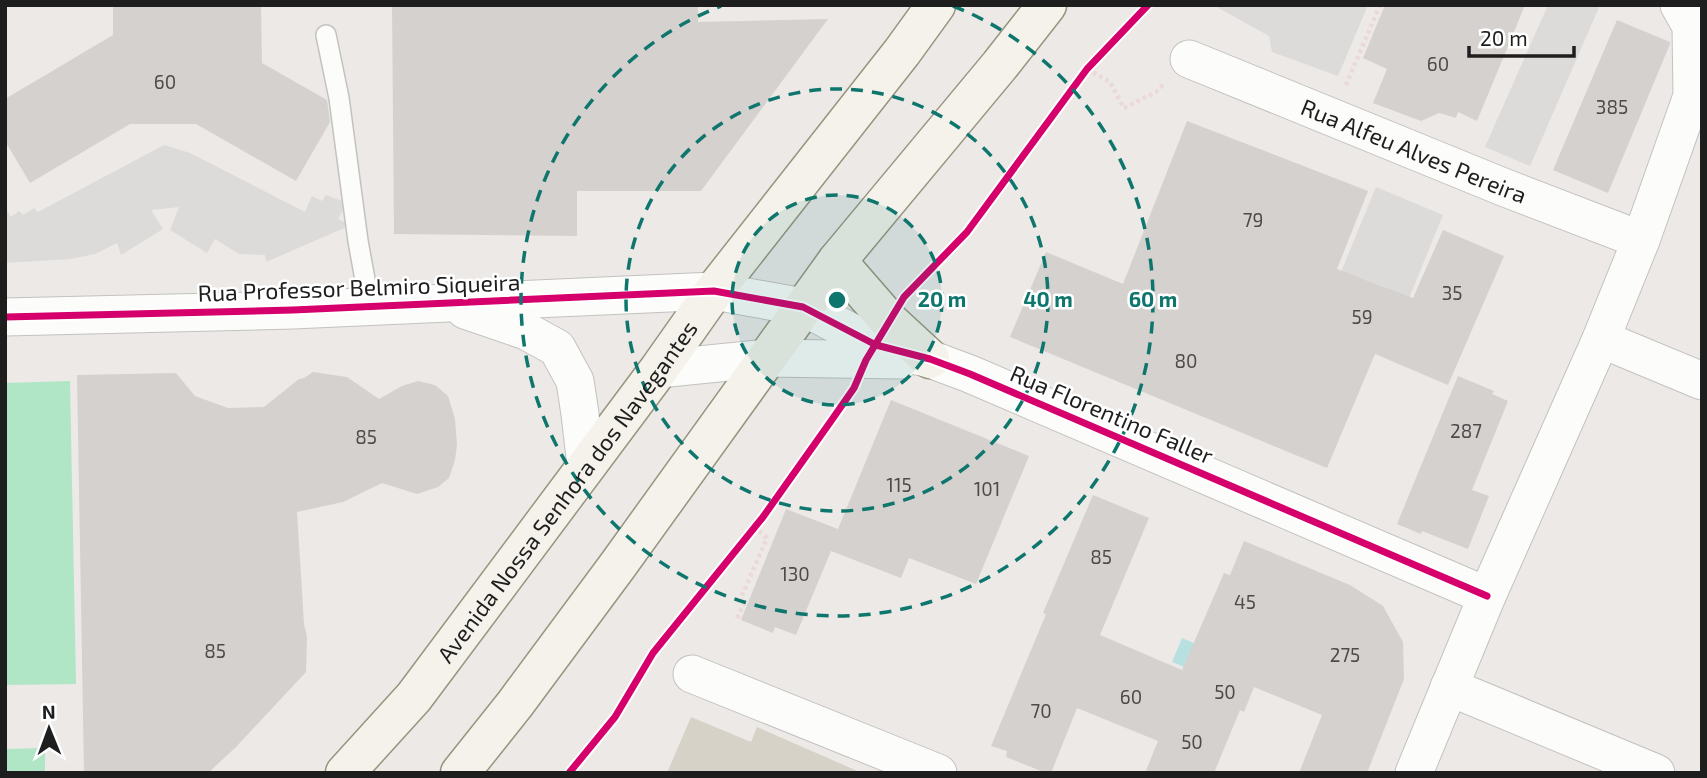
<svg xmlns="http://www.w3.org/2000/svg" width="1707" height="778" viewBox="0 0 1707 778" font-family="'Exo 2',sans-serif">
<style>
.construction{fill:#d6d2c8}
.pitch{fill:#b0e5c5}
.parking{fill:#dcdbda}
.water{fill:#b8e0e1}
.building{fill:#d5d1cf}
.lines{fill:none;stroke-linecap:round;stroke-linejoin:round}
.service-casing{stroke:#c3c2c1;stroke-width:22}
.minor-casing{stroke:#c3c2c1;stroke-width:39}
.secondary-casing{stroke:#97947e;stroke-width:41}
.path{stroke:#ebd8d9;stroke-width:4.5;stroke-dasharray:3.5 3.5;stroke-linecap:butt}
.service{stroke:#fcfcfb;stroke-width:19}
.minor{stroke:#fcfcfb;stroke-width:37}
.secondary{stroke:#f4f2ea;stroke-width:38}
.cycleway-casing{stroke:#fff;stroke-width:11}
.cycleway{stroke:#d6006c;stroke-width:7}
.ring{fill:none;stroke:#0f766e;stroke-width:3.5;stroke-dasharray:12 9}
.labels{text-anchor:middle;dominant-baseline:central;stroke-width:5;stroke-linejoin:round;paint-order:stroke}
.number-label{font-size:19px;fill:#4c4b4a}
.street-label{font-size:23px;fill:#1e1e1e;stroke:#fff}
.centre{fill:#0f766e;stroke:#fff;stroke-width:3.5}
.ring-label{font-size:21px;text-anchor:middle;font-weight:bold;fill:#0f766e;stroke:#fff;stroke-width:5;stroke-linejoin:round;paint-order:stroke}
</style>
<rect width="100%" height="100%" fill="#ece9e7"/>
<path class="construction" d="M691 717 751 742 757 727 862 773H667Z"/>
<g class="pitch">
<path d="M70 381 76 684 5 685V383Z"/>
<path d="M45 748V773H5V749Z"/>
</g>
<g class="parking">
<path d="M1213 5H1368L1338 76 1272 52 1269 36Z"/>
<path d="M1548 5H1600L1530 166 1485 147Z"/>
<path d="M164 145 190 153 305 212 312 196 322 201 326 195 347 203 338 219 351 225 266 262 265 255 239 254 215 239 207 253 170 230 179 207 151 210 163 229 121 255 117 243 95 254 70 259 5 263V207L11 217 19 211 23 215 34 208 38 212Z"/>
<path d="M1376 187 1443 215 1403 313 1385 287 1364 279 1358 293 1336 284Z"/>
</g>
<path class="water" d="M1182 638 1253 668 1243 691 1172 662Z"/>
<g class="building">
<path d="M113 5H261L262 63 327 100 330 122 296 181 196 124H130L30 183 5 141V99L113 35Z"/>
<path d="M392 5H698V22L828 19 701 191H577V236L394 234Z"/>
<path d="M1385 5H1525L1477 121 1458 112 1456 118 1439 113 1421 121 1373 103 1387 69 1363 58Z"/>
<path d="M1617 20 1670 42V44L1608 193 1553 170Z"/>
<path d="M1187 121 1368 191 1337 269 1413 298 1443 230 1504 256 1448 385 1375 354 1327 468 1010 337 1046 252 1123 284Z"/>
<path d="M313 372 347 377 379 399 402 386 418 381 435 385 448 396 455 419 457 445 455 460 449 478 438 487 417 494 382 483 343 502 297 512 304 624 307 637 306 672 236 747 208 773H84L77 375 176 373 195 396 228 408 264 407 299 379 304 378Z"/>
<path d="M1458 376 1494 391 1492 394 1508 401 1472 490 1489 496 1468 549 1422 531 1421 534 1397 524Z"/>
<path d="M891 400 1029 456 976 584 909 558 901 578 831 551 796 635 775 627 773 633 741 620 786 509 838 529Z"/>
<path d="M1093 495 1149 518 1100 635 1182 670 1224 573 1230 575 1244 541 1350 585 1383 606 1403 642 1404 679 1367 773H1299L1322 715 1254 687 1244 712 1240 710 1214 773H1145L1158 741 1077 708 1051 773H1046L1006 757 1007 751 991 746 1046 614 1043 613Z"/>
</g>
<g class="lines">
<defs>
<path id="service" d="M326 35 339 98 358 241 370 307"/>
<g id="minor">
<path d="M1679 5 1691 26 1692 96"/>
<path id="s1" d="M1189 59 1503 187 1641 240"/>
<path d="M465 310 526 331 557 348 575 381 580 414 586 466"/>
<path d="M5 317 293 310 714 291 803 307 876 345 930 359 970 374 1487 596"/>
<path d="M1601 339 1702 381"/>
<path d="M659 369 768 358 901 360"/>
<path d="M692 674 938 773"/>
<path d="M1449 687 1656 773"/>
<path d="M1414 773 1487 596 1601 339 1641 240 1692 96 1702 81"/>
</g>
<g id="secondary">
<path d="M837 261 890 322 930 359"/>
<path id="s2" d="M345 773 414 697 659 369 714 291 902 52 936 5"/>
<path d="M460 773 515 704 618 565 837 261 1000 65 1047 5"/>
</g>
</defs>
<use href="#service" class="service-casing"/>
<use href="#minor" class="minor-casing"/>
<use href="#secondary" class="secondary-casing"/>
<g class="path">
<path d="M1087 69 1110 82 1124 108 1156 92 1165 83"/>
<path d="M1346 85 1380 5"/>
<path d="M737 618 745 602 740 600 767 538 760 532 753 530"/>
</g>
<use href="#service" class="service"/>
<use href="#minor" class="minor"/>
<use href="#secondary" class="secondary"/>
<defs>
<g id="cycleway">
<path d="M5 317 293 310 714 291 803 307 876 345 930 359 970 374 1487 596"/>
<path d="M569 773 615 717 653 653 763 517 831 421 854 388 866 360 904 297 967 232 1087 69 1148 5"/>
</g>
</defs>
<use href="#cycleway" class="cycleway-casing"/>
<use href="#cycleway" class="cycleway"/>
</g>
<circle cx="837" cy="300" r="105" fill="#0f766e" fill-opacity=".12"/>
<g class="ring">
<circle cx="837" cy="300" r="105"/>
<circle cx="837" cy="300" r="211"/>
<path d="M953 6A316 316 0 1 1 721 6"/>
</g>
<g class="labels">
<g class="number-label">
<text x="1438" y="63">60</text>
<text x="165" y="81">60</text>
<text x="1612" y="106">385</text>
<text x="1253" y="219">79</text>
<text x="1452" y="292">35</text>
<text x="1362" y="316">59</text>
<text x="1186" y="360">80</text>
<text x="1466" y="430">287</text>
<text x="366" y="436">85</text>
<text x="899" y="484">115</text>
<text x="987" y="488">101</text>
<text x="1101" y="556">85</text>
<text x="795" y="573">130</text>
<text x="1245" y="601">45</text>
<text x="215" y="650">85</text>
<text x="1345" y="654">275</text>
<text x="1225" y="691">50</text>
<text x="1131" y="696">60</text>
<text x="1041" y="710">70</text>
<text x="1192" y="741">50</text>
</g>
<g class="street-label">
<text stroke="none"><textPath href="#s1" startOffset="243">Rua Alfeu Alves Pereira</textPath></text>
<text transform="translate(359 287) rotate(-2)">Rua Professor Belmiro Siqueira</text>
<text transform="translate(1112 414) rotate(23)">Rua Florentino Faller</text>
<text stroke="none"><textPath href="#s2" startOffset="359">Avenida Nossa Senhora dos Navegantes</textPath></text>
</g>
</g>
<circle cx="837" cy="300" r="10" class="centre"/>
<g class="ring-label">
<text x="942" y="307">20 m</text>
<text x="1048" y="307">40 m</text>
<text x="1153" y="307">60 m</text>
</g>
<rect width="1707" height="778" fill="none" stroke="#1e1e1e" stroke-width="14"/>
<g transform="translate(49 729) rotate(359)" stroke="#ffffff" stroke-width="5" paint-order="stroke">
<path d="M0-5L12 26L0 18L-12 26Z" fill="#1e1e1e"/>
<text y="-10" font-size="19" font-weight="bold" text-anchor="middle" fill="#1e1e1e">N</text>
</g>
<path d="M1469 46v10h105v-10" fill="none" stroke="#1e1e1e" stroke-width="3.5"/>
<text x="1480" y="46" font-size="21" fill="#1e1e1e" stroke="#ffffff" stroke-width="5" paint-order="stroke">20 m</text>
</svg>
